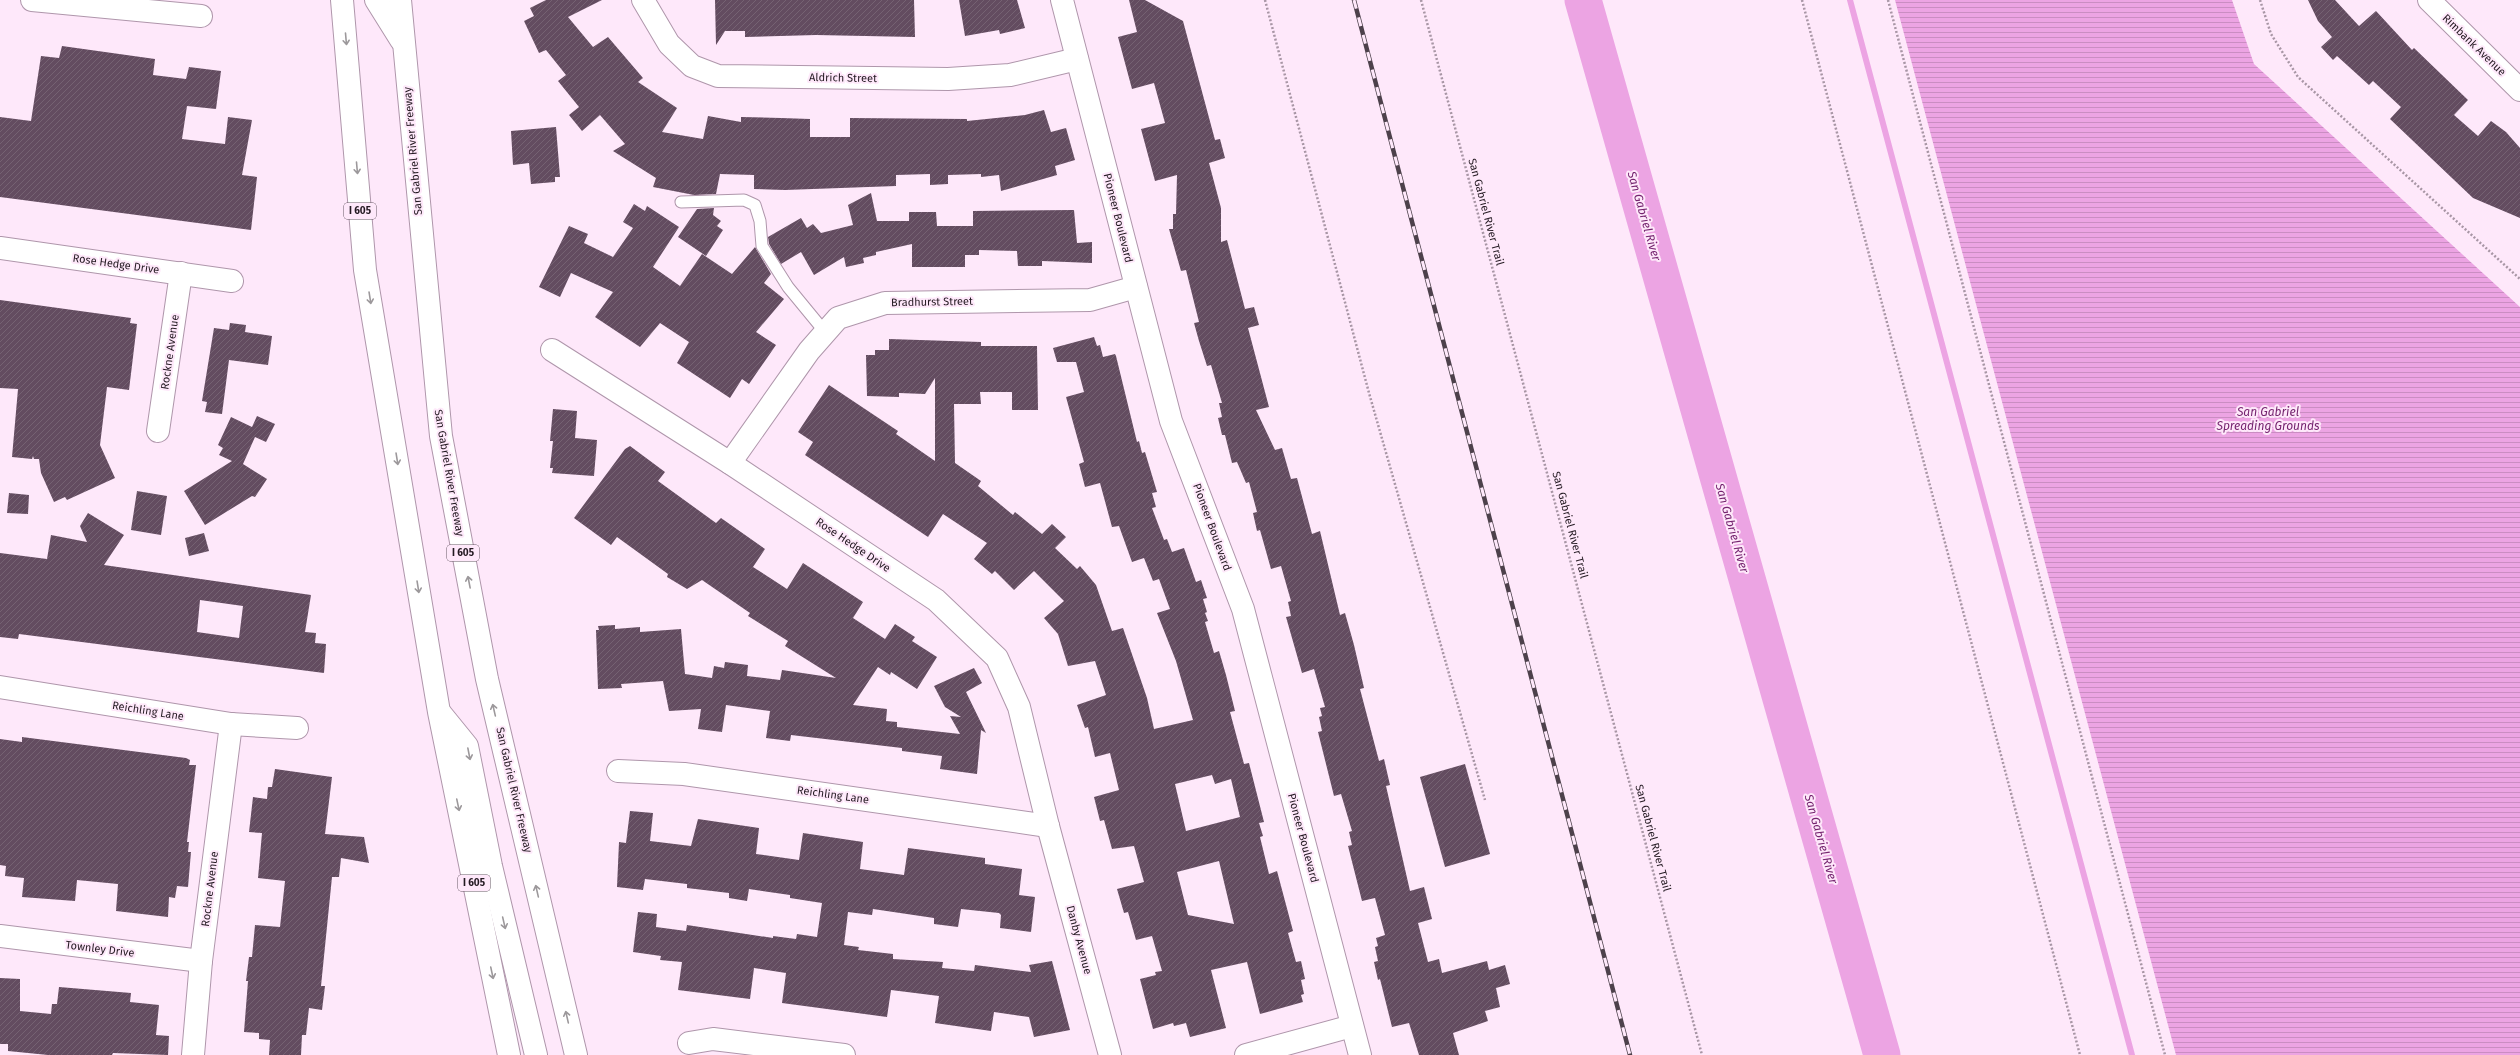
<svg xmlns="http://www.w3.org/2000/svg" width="2520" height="1055" viewBox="0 0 2520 1055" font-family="'Fira Sans',sans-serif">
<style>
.water{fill:url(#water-rules)}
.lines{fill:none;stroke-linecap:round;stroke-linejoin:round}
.stream{stroke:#eca4e3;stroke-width:6}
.river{stroke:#eca4e3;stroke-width:37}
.building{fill:url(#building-hatch);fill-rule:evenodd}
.service-casing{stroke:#af96ab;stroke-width:13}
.minor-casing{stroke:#af96ab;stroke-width:24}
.motorway-casing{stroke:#af96ab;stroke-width:24}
.path{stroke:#a896a5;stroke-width:2.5;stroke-dasharray:2 2;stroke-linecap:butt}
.service{stroke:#fff;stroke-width:11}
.minor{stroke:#fff;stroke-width:22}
.motorway{stroke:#fff;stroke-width:22}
.rail-casing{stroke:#4d414b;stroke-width:4.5}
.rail{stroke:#fee8fa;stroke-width:3;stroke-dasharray:9;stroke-linecap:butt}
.oneway{stroke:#9c989b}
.labels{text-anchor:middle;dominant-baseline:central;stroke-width:4;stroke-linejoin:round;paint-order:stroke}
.shield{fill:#fee8fa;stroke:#655762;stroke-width:1}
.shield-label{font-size:10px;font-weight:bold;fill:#231921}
.street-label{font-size:11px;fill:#231921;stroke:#fee8fa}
.water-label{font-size:12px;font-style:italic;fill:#75246f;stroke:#fee8fa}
</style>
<defs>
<pattern id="water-rules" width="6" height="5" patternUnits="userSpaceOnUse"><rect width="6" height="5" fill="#eca4e3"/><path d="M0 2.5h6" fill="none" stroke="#ca8dc2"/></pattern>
<pattern id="building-hatch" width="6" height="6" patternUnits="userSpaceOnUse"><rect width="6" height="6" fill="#634c60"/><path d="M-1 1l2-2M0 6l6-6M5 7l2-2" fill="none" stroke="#756272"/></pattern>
</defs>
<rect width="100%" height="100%" fill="#fee8fa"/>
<path class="water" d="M1895 0H2232L2254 64 2520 307V1055H2176Z"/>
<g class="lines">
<path class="stream" d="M1850 0 2132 1055"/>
<path class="river" d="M1583 0 1882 1055"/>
</g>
<g class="building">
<path d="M546 0H602L568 17 593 47 608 37 643 78 638 82 677 108 662 132 703 139 708 116 741 122V117L781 118 810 119V137H850V118L967 119V121L1025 115 1044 110 1051 132 1066 128 1075 160 1055 166 1057 175 1001 191 999 175 981 177V174L948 175V184L930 185V174L896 175V186L785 190 754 189V175L720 174 716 194 694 195 653 187 656 178 613 151 625 144 600 115 582 131 569 115 579 107 558 81 566 75 546 50 539 53 524 21 534 16 530 8Z"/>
<path d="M715 0H914L915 37 816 35 745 37V31H725L716 45Z"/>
<path d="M959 0H1017L1025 28 1000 34 999 30 965 36Z"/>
<path d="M1129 0H1145L1183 21 1215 140 1220 139 1225 158 1209 163 1221 208V242L1227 240 1245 309 1254 307 1259 325 1248 328 1269 407 1256 410 1275 450 1282 448 1291 479 1297 478 1312 534 1320 531 1340 615 1345 613 1354 645 1364 688 1360 689 1379 761 1384 759 1390 785 1386 786 1410 891 1424 887 1432 919 1418 923 1428 962 1439 959 1442 973 1487 961 1489 970 1505 965 1510 984 1496 988 1500 1007 1485 1011 1488 1021 1453 1033 1459 1055H1419L1409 1023 1392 1027 1380 979 1378 980 1374 962 1378 961 1375 947 1378 946 1376 938 1385 935 1375 898 1362 901 1348 846 1352 845 1349 832 1352 831 1341 794 1334 796 1318 732 1322 731 1319 717 1322 716 1320 708 1325 707 1314 669 1302 673 1286 617 1291 616 1288 602 1291 601 1281 566 1271 569 1260 530 1257 531 1253 513 1257 512 1249 482 1246 483 1237 462 1232 463 1225 435H1222L1218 418 1222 417 1219 403H1222L1211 365 1207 366 1199 341 1194 323 1199 322 1186 270 1181 271 1169 229H1173V214H1176L1177 175 1155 181 1141 129 1165 123 1154 83 1132 89 1118 37 1137 32Z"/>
<path d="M2308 0H2335L2359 26 2376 11 2412 50 2414 48 2468 100 2454 115 2478 136 2491 121 2506 132 2520 148V218L2473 198 2390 119 2401 107 2373 81 2369 85 2337 56 2333 60 2321 47 2332 37 2318 21Z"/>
<path d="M62 46 155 59 153 75 186 79 189 67 221 71 216 109 187 106 182 139 225 144 228 117 252 120 242 175 257 177 251 230 0 197V117L31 121 41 56 59 58Z"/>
<path d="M556 127 560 177H555V182L531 184 529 163 513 165 511 131Z"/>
<path d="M871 193 877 221H909V212H936L937 226H973V211L1074 210 1077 243 1092 242V263L1042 261V266H1018L1017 251 979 250V255H965V267H912V244L876 252V255L863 258 864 263 846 267 844 257 814 275 801 252 781 264 769 244 768 237 801 218 807 228 813 224 821 233 853 225 848 205Z"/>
<path d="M634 204 645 211 647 206 679 227 653 267 680 286 702 254 732 274 755 247 771 274 764 283 784 299 756 332 776 345 749 384 742 379 730 398 677 363 689 342 660 323 640 347 595 317 613 292 571 273 560 297 539 287 569 226 588 234 584 243 613 257 633 228 623 222Z"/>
<path d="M714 208 713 215 721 221 717 226 723 230 706 256 678 237 697 209Z"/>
<path d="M0 300 131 318 130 323 137 324 129 390 107 387 100 445 115 478 67 500 65 497 54 502 41 473 39 459H34L33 456 32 459 12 457 18 389 0 388Z"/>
<path d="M230 323 246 325 245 332 272 336 268 365 229 360 222 414 205 412 207 402 202 401 214 328 229 330Z"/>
<path d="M1094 337 1097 346 1100 345 1103 357 1115 354 1116 356 1137 442 1139 441 1142 453 1145 452 1157 492 1152 493 1156 507 1152 508 1164 540 1167 539 1172 552 1184 548 1196 582 1201 580 1207 598 1203 599 1207 612 1205 613 1208 621 1205 622 1214 653 1219 651 1226 675 1235 711 1230 712 1244 764 1249 763 1264 822 1259 823 1263 836 1260 837 1269 874 1277 871 1293 931 1288 933 1296 962 1301 961 1305 979 1301 980 1304 994 1301 995 1303 1002 1260 1014 1247 962 1211 970 1226 1028 1190 1037 1186 1023 1174 1026 1173 1023 1153 1029 1140 979 1156 975 1155 972 1162 971 1152 936 1136 940 1128 912 1124 913 1117 889 1144 882 1134 846 1112 849 1104 820 1100 821 1094 797 1119 790 1110 753 1095 757 1088 727 1085 728 1077 705 1106 695 1095 661 1068 666 1058 634 1044 618 1064 601 1034 571 1014 590 995 571 992 574 974 559 987 543 943 514 928 537 805 455 813 442 798 432 829 385 898 431 896 434 935 461V378L925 394 899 393V397L867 396 866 355H875V350H889V339L981 342V346H1037L1038 410H1012V392H980L981 404H954L955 463 981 481 978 486 1013 515 1015 512 1042 534 1052 524 1066 537 1055 548 1077 569 1080 566 1096 585 1112 631 1123 628 1147 698 1154 729 1193 720 1176 661 1157 613 1170 609 1159 579 1153 581 1144 558 1132 562 1119 526 1112 527 1100 483 1085 487 1079 464 1084 462 1066 397 1084 392 1076 362H1057L1053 348ZM1212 775 1215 784 1231 779 1240 817 1186 831 1175 784ZM1219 861 1234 924 1188 915 1177 872Z"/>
<path d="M553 409 577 411 575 438 597 440 594 476 552 473 553 468H550L553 441H550Z"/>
<path d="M257 416 275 424 266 442 255 437 243 464 267 479 255 497 252 496 205 525 184 491 232 461 219 455 223 448 218 445 231 417 252 427Z"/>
<path d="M630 446 665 472 658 481 716 523 721 518 765 549 753 567 787 589 803 563 863 602 853 618 885 639 895 624 915 637 912 641 937 657 917 689 891 672 890 675 878 667 853 705 887 709 886 721 897 722V727L960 734 950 716 961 717 945 707 934 686 974 668 982 683 966 692 986 733 981 730 977 774 940 769 942 756 902 751V748L791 735 790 741 766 738 770 711 726 705 722 732 698 729 701 709 669 711 663 681 621 684 622 688 598 689 596 630H599L598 626 615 625V629L640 627V632L681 629 685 674 712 678 714 666 724 668 725 662 748 665 747 676 780 680 782 670 836 678 785 646 788 641 748 616 750 613 702 580 687 589 667 577 668 574 617 537 611 545 574 518 625 449Z"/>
<path d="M137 491 167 496 161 535 131 530Z"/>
<path d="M9 493 29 495 28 514 7 513Z"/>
<path d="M88 513 124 535 104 565 311 595 305 632 316 633 315 643 326 644 324 673 19 634 18 639 0 637V553L47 559 51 535 87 542 80 526ZM200 600 243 606 239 638 197 632Z"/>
<path d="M204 533 209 551 189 556 185 538Z"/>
<path d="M22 737 186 758 190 760 189 765H196L187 842H189L188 852H191L188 887 177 886 175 898 169 897 168 917 116 911 118 884 77 880 75 901 22 897 24 878 5 876 6 866 0 865V739L22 742Z"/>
<path d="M1465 764 1490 854 1445 867 1420 777Z"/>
<path d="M275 769 332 777 325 834 364 837 369 863 341 858 339 877H332L321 986H325L322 1010 309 1008 306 1035H302L301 1055H269L270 1040 259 1039V1033L244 1032 248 981H246L249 957H252L255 925 280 927 285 881 258 878 262 833 249 832 253 797 267 799 268 787H272Z"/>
<path d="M630 811 653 813 650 841 691 846 698 819 759 828 756 854 799 860 803 833 863 842 860 869 904 875 908 848 985 858V864L1022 869 1019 895 1035 897 1031 932 1000 928 1001 915 999 913 961 909 958 927 934 924V918L873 909 872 915 848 912 844 945 859 947 858 950 893 954V959L943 962 942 968 974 971 975 965 1031 972 1029 965 1052 961 1070 1030 1034 1037 1029 1017 994 1012 991 1031 935 1023 939 996 891 990 887 1017 782 1003 786 973 754 968 750 999 678 990 682 962 660 960 661 956 633 952 638 912 657 914 656 927 686 931 687 925 773 938V936L796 939 797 934 817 937 822 903 790 898V895L749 889 747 901 729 898V893L687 888V884L645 879 643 890 617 887 619 842 626 843Z"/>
<path d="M0 978 20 979V1011L51 1014 52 1004H57L59 987 131 993 130 1002 159 1005 156 1035 169 1036 168 1055 113 1053 112 1055H48L8 1051V1044H0Z"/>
</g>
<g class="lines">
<defs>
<path id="service" d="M681 202 744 200 755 205 760 221 762 246 788 287 825 332"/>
<g id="minor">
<path d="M32 0 201 16"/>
<path d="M643 0 669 44 692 66 718 76 948 79 1010 75 1077 59"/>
<path d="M1062 0 1171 421 1243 609 1360 1055"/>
<path d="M2429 0 2520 90"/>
<path d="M0 248 232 281"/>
<path d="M552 350 730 463 936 600 997 658 1019 707 1048 826 1110 1055"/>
<path d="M158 431 181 273"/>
<path d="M730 463 809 351 838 318 885 303 1090 300 1136 287"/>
<path d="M0 687 231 724 297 728"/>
<path d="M618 771 684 774 1048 826"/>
<path d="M0 936 201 961"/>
<path d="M689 1043 713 1039 844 1055"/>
<path d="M193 1055 201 961 231 724"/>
<path d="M1246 1055 1352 1026"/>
</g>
<g id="motorway">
<path d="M342 0 365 270 439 712 509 1055"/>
<path d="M376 0 401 40"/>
<path d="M400 0 441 436 487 679 576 1055"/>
<path d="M441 714 467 746 491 866 536 1055"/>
</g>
</defs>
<use href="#service" class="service-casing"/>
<use href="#minor" class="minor-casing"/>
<use href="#motorway" class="motorway-casing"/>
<g class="path">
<path d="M1265 0 1369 393 1485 800"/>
<path d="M1421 0 1702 1055"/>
<path d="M1802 0 2080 1055"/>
<path d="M1888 0 2165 1055"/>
<path d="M2260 0 2271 34 2298 77 2520 279"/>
</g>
<use href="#service" class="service"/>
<use href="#minor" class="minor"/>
<use href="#motorway" class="motorway"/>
<defs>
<path id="rail" d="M1354 0 1630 1055"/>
</defs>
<use href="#rail" class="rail-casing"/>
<use href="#rail" class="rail"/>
</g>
<defs><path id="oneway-shaft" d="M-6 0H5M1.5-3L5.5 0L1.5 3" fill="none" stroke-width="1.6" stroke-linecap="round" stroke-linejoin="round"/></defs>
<g class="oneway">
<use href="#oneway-shaft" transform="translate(346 39) rotate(85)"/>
<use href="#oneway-shaft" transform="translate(357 168) rotate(85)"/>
<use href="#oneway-shaft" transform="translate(370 298) rotate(81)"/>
<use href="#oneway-shaft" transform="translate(397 459) rotate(81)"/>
<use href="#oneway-shaft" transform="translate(469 582) rotate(-101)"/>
<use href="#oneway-shaft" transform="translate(418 587) rotate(81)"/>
<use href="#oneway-shaft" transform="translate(494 710) rotate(-103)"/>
<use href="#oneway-shaft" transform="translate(469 754) rotate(79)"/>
<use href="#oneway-shaft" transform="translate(458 805) rotate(78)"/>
<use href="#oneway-shaft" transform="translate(537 891) rotate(-103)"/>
<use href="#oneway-shaft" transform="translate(504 923) rotate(77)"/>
<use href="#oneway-shaft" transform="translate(492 973) rotate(78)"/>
<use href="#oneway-shaft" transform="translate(567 1017) rotate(-103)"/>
</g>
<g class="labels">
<g class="shield">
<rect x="344" y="203" width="32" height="16" rx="3"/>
<rect x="447" y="545" width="32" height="16" rx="3"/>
<rect x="458" y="875" width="32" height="16" rx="3"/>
</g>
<g class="shield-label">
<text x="360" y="211">I 605</text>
<text x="463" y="553">I 605</text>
<text x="474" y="883">I 605</text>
</g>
<g class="street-label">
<text transform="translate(2474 45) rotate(44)">Rimbank Avenue</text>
<text transform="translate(843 78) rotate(1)">Aldrich Street</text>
<text transform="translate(413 151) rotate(-95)">San Gabriel River Freeway</text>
<text transform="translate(1486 212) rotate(75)">San Gabriel River Trail</text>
<text transform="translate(1118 218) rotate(76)">Pioneer Boulevard</text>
<text transform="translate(116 264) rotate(8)">Rose Hedge Drive</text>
<text transform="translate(932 302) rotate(-1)">Bradhurst Street</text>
<text transform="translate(170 352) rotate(-82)">Rockne Avenue</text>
<text transform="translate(449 473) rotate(80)">San Gabriel River Freeway</text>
<text transform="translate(1570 525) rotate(75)">San Gabriel River Trail</text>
<text transform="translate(1212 527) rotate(70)">Pioneer Boulevard</text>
<text transform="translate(853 545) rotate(34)">Rose Hedge Drive</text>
<text transform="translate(148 711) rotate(9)">Reichling Lane</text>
<text transform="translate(514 790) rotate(77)">San Gabriel River Freeway</text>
<text transform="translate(833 795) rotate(8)">Reichling Lane</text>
<text transform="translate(1303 838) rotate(75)">Pioneer Boulevard</text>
<text transform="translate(1653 838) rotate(75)">San Gabriel River Trail</text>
<text transform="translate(210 889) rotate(-83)">Rockne Avenue</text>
<text transform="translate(1079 940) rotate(75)">Danby Avenue</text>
<text transform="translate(100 949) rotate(7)">Townley Drive</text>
</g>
<g class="water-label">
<text transform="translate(1644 216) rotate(74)">San Gabriel River</text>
<text x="2268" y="412">San Gabriel<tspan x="2268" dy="14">Spreading Grounds</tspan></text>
<text transform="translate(1732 528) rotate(74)">San Gabriel River</text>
<text transform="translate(1821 839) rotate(74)">San Gabriel River</text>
</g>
</g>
</svg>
